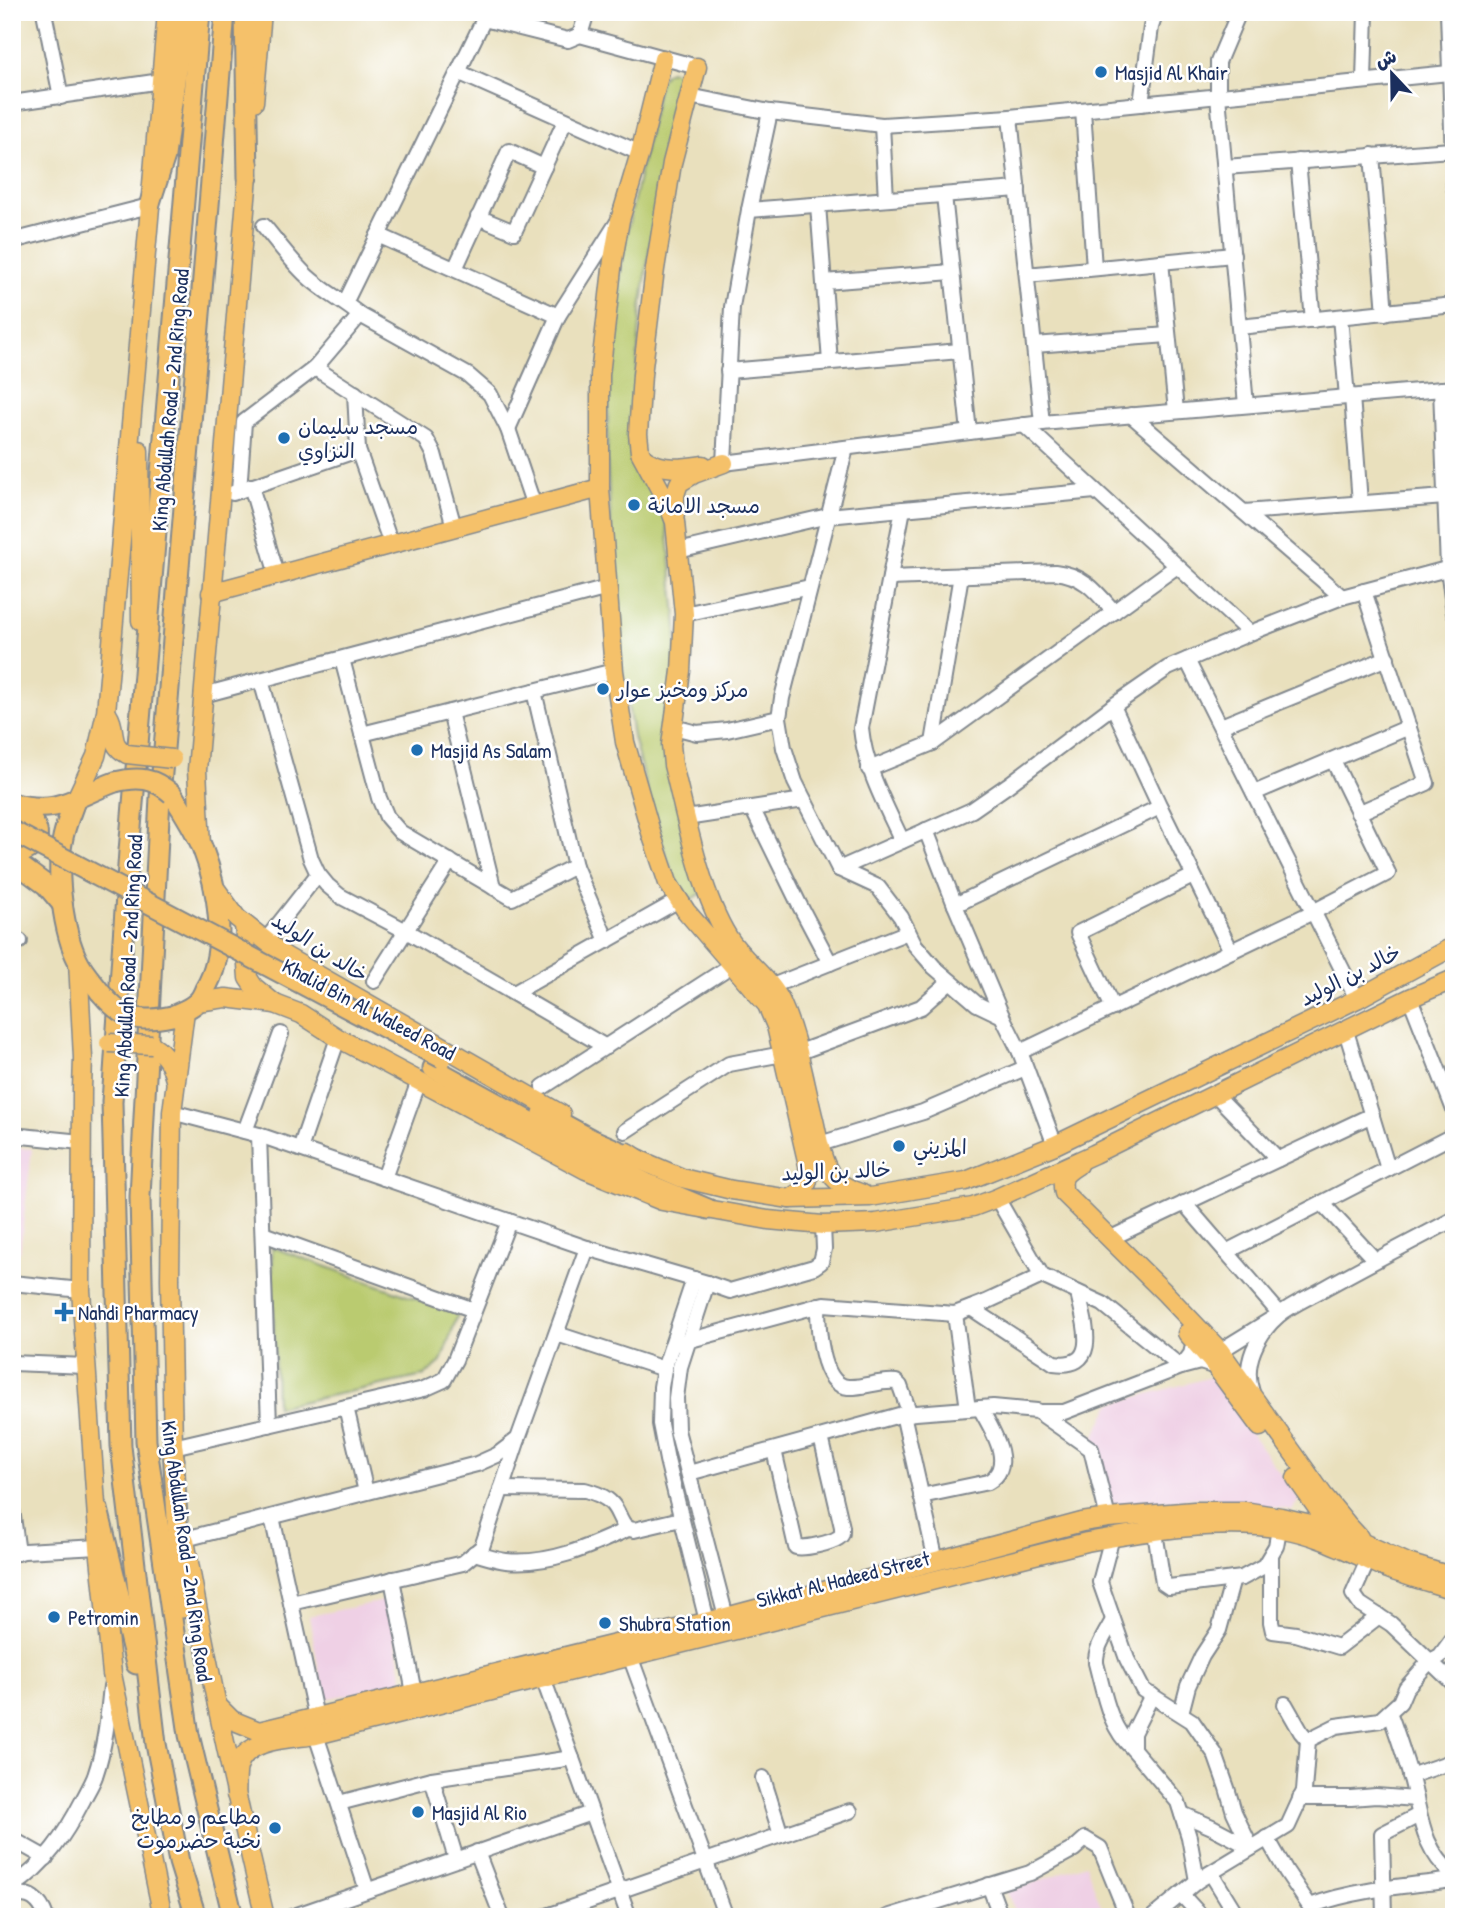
<svg xmlns="http://www.w3.org/2000/svg" width="1466" height="1929" viewBox="0 0 1466 1929" font-family="'Patrick Hand','Playpen Sans Arabic',sans-serif">
<style>
.built{fill:#efd0e5}
.green{fill:#bacb6f;stroke:#6a7d66;stroke-width:2}
.lines{fill:none;stroke-linecap:round;stroke-linejoin:round}
.minor-casing{stroke:#82888e;stroke-width:18}
.major-casing{stroke:#82888e;stroke-width:21}
.highway-casing{stroke:#82888e;stroke-width:23}
.minor{stroke:#fff;stroke-width:14}
.major{stroke:#f5c16b;stroke-width:18}
.highway{stroke:#f5c16b;stroke-width:19}
.major-bridge-casing{stroke:#82888e;stroke-width:21;stroke-linecap:butt}
.highway-bridge-casing{stroke:#82888e;stroke-width:23;stroke-linecap:butt}
.major-bridge{stroke:#f5c16b;stroke-width:18}
.highway-bridge{stroke:#f5c16b;stroke-width:19}
.poi-dot{fill:#1f6fb2;stroke:#fff;stroke-width:2.5}
.labels{text-anchor:middle;dominant-baseline:central;stroke-width:5;stroke-linejoin:round;paint-order:stroke}
.poi-label{font-size:21px;fill:#1b2f5e;stroke:#fff;text-anchor:start}
.street-label{font-size:21px;fill:#1b2f5e;stroke:#fff}
</style>
<rect width="100%" height="100%" fill="#fff"/>
<filter id="ink" filterUnits="userSpaceOnUse"><feTurbulence type="fractalNoise" baseFrequency=".0143" numOctaves="2"/><feDisplacementMap in="SourceGraphic" scale="14" xChannelSelector="R" yChannelSelector="G"/><feConvolveMatrix kernelMatrix="1 2 1 2 8 2 1 2 1" color-interpolation-filters="sRGB"/></filter>
<filter id="wash" filterUnits="userSpaceOnUse"><feTurbulence type="fractalNoise" baseFrequency=".00686" numOctaves="4" result="noise"/><feDisplacementMap in="SourceGraphic" scale="28" xChannelSelector="R" yChannelSelector="G"/><feGaussianBlur stdDeviation="1.57" result="paint"/><feColorMatrix in="noise" values="0 0 0 0 0 0 0 0 0 0 0 0 0 0 0 0 0 1.4 0 .05"/><feComposite in="paint" operator="in"/></filter>
<g filter="url(#wash)">
<rect width="100%" height="100%" fill="#e9e0bd"/>
<g class="built">
<path d="M12 1147 32 1149 20 1252H12Z"/>
<path d="M1211 1377 1299 1500 1292 1510 1203 1497 1112 1506 1092 1441 1111 1404Z"/>
<path d="M388 1600 404 1684 324 1699 309 1616Z"/>
<path d="M1086 1864 1105 1917H1017L1007 1892Z"/>
</g>
<g class="green">
<path d="M670 71C677 71 682 74 685 81L650 245 641 310 635 388 636 454 666 514 677 627 671 737 705 892 687 901 673 875 656 825 633 737 619 647 607 461 609 387 616 307 625 241 660 81 665 73Z"/>
<path d="M272 1247 458 1314 441 1362 424 1376 276 1407Z"/>
</g>
</g>
<g filter="url(#ink)">
<g class="lines">
<defs>
<g id="minor">
<path d="M44 12 61 97"/>
<path d="M1239 12 1218 62V96L1246 405"/>
<path d="M1448 12 1454 188"/>
<path d="M580 35 587 12"/>
<path d="M458 72 640 153"/>
<path d="M1364 81 1366 12"/>
<path d="M689 96 770 112 882 125 1010 117 1449 73"/>
<path d="M12 103 161 81"/>
<path d="M1141 104 1151 27 1156 12"/>
<path d="M1083 110 1094 268"/>
<path d="M770 112 749 210 732 307 724 463 1042 423 1454 388"/>
<path d="M1010 117 1042 423"/>
<path d="M882 125 886 199"/>
<path d="M1372 155 1385 313"/>
<path d="M1298 161 1313 320"/>
<path d="M1225 167 1451 150"/>
<path d="M944 195 969 432"/>
<path d="M818 205 830 362"/>
<path d="M749 210 1018 189"/>
<path d="M478 217 514 232 565 121"/>
<path d="M264 226C278 243 291 261 307 276 323 291 343 301 360 315L468 375 490 394 508 429 534 506"/>
<path d="M378 235 558 316"/>
<path d="M12 241 149 206"/>
<path d="M1161 262 1176 411"/>
<path d="M455 269 509 151 544 167"/>
<path d="M1027 275 1233 255"/>
<path d="M824 282 952 272"/>
<path d="M345 303 484 19 568 40 580 35 697 67"/>
<path d="M1340 317 1347 397"/>
<path d="M1239 327 1454 305"/>
<path d="M1034 345 1168 335"/>
<path d="M315 368 426 439 434 454 454 527"/>
<path d="M728 371 960 351"/>
<path d="M1441 389 1448 568 1454 613"/>
<path d="M355 393 358 450 391 544"/>
<path d="M1352 396 1360 503"/>
<path d="M1131 415 1342 597"/>
<path d="M1024 425 1250 633"/>
<path d="M508 429 558 316 617 223"/>
<path d="M846 448 782 698 779 718 784 748 795 782 839 869 878 887 901 917 915 945 934 967 977 1004 1002 1016 1020 1052 1055 1145"/>
<path d="M251 486 277 575"/>
<path d="M239 491 244 422 315 368 360 315"/>
<path d="M233 493 358 450"/>
<path d="M1244 512 1445 497"/>
<path d="M678 551 828 516 1095 491"/>
<path d="M890 578 1055 572C1084 575 1096 591 1114 612"/>
<path d="M684 614 810 587"/>
<path d="M342 659 379 798 387 817 400 832 512 898 575 866"/>
<path d="M1187 660 1357 999"/>
<path d="M261 680 311 859 318 874 327 885 340 896 406 931 606 1047"/>
<path d="M534 691 575 866 607 941"/>
<path d="M203 695 608 588"/>
<path d="M1113 706 1160 807 1231 951"/>
<path d="M450 712 493 887"/>
<path d="M1221 726 1387 658"/>
<path d="M674 727 697 733 727 730 779 718"/>
<path d="M362 734 614 671"/>
<path d="M933 743 961 575"/>
<path d="M869 769 933 743 1177 566"/>
<path d="M1254 793 1409 727"/>
<path d="M752 808 800 906 830 963"/>
<path d="M1358 813 1427 783 1364 591"/>
<path d="M686 818 804 800"/>
<path d="M926 830 955 905 1002 1016"/>
<path d="M902 841C885 804 865 768 861 728L903 509"/>
<path d="M839 869 972 810 1008 785 1113 706 1168 668 1250 633 1342 597 1454 567"/>
<path d="M955 905 1160 807"/>
<path d="M266 940 318 874"/>
<path d="M12 942 20 941"/>
<path d="M374 981 450 861"/>
<path d="M772 986 908 932"/>
<path d="M514 993 679 900"/>
<path d="M1410 998 1454 1110"/>
<path d="M1113 1008 1078 933 1193 876"/>
<path d="M1346 1031 1388 1169"/>
<path d="M1020 1052 1313 912 1388 873 1333 760"/>
<path d="M797 1053 921 1007 950 981"/>
<path d="M543 1087 732 965"/>
<path d="M1215 1094 1278 1159"/>
<path d="M172 1112 259 1135 587 1248 707 1283 730 1291 814 1267 821 1262 824 1249 823 1225"/>
<path d="M245 1131 281 1034"/>
<path d="M625 1131 729 1064 783 1054"/>
<path d="M12 1135 81 1142"/>
<path d="M259 1135 269 1425"/>
<path d="M810 1147 923 1112 1025 1068"/>
<path d="M300 1149 338 1038"/>
<path d="M384 1178 419 1081"/>
<path d="M997 1198 1042 1276 1103 1304 1181 1367 1191 1354 1194 1341"/>
<path d="M1184 1203 1280 1314 1220 1351"/>
<path d="M1322 1203 1375 1260"/>
<path d="M263 1234 474 1310"/>
<path d="M1111 1238 1372 1115"/>
<path d="M1226 1252 1454 1135"/>
<path d="M694 1279 664 1369 661 1387 660 1424 667 1460 707 1621"/>
<path d="M12 1283 81 1290"/>
<path d="M707 1283 680 1367 676 1398 677 1430 726 1617"/>
<path d="M818 1305C818 1325 820 1385 848 1387 864 1388 880 1380 896 1382L900 1386 910 1414"/>
<path d="M971 1308 1054 1363C1102 1370 1084 1321 1078 1293"/>
<path d="M955 1314 968 1409"/>
<path d="M557 1334 664 1369"/>
<path d="M672 1345 824 1304 955 1314 986 1302 1042 1276"/>
<path d="M12 1363 86 1366"/>
<path d="M1252 1392C1242 1364 1257 1334 1279 1315 1292 1304 1310 1297 1325 1288 1368 1264 1411 1242 1454 1219"/>
<path d="M346 1407 366 1492"/>
<path d="M1039 1412H1064L1181 1367 1200 1362 1216 1367"/>
<path d="M903 1414 936 1561"/>
<path d="M173 1447 424 1389 444 1380 455 1360 509 1221"/>
<path d="M774 1450 796 1547C805 1549 831 1543 838 1538 843 1535 842 1533 842 1527L821 1437"/>
<path d="M689 1473 903 1414 993 1407 1037 1411 1091 1449 1108 1518"/>
<path d="M501 1489 585 1490C595 1493 605 1496 612 1504 621 1514 620 1528 634 1530L681 1519"/>
<path d="M921 1496 988 1482C1017 1466 991 1428 980 1408"/>
<path d="M12 1509 18 1553"/>
<path d="M272 1517 316 1717"/>
<path d="M1155 1532 1163 1583 1169 1587 1242 1578 1264 1566 1276 1546 1279 1529"/>
<path d="M1112 1537 1100 1582 1127 1659 1143 1690 1192 1721 1215 1754 1227 1788 1234 1812 1251 1848"/>
<path d="M185 1539 477 1464 497 1455 518 1439 587 1248"/>
<path d="M474 1553C485 1556 496 1560 506 1561 550 1565 589 1547 628 1529"/>
<path d="M12 1554 24 1551 99 1547"/>
<path d="M1271 1556V1622L1273 1631 1296 1634 1339 1647 1379 1616"/>
<path d="M1368 1560 1353 1594 1360 1604 1391 1624 1454 1684"/>
<path d="M392 1579 414 1693"/>
<path d="M291 1603 463 1563 482 1547 518 1439"/>
<path d="M1113 1620C1106 1633 1095 1648 1096 1663 1104 1693 1109 1728 1133 1749"/>
<path d="M630 1656 726 1917"/>
<path d="M543 1678 629 1917"/>
<path d="M1152 1695 1133 1733V1749L1178 1802 1189 1837 1197 1881"/>
<path d="M1285 1704 1301 1732 1308 1740"/>
<path d="M1389 1712C1396 1730 1402 1749 1408 1768 1422 1811 1417 1843 1454 1876"/>
<path d="M1181 1713 1188 1686 1202 1656 1219 1630 1233 1579"/>
<path d="M316 1735 367 1890"/>
<path d="M1410 1776 1454 1761"/>
<path d="M763 1778 781 1835"/>
<path d="M432 1779 456 1859"/>
<path d="M1300 1798H1351L1376 1796 1416 1799"/>
<path d="M339 1803 432 1779 572 1758"/>
<path d="M1182 1814 1212 1827 1250 1847"/>
<path d="M1267 1838 1286 1871 1317 1917"/>
<path d="M12 1839 46 1858"/>
<path d="M477 1852 502 1917"/>
<path d="M1211 1873 1238 1917"/>
<path d="M989 1885 1001 1917"/>
<path d="M12 1887C45 1865 65 1835 83 1800 87 1792 92 1784 95 1776 105 1747 108 1716 111 1686"/>
<path d="M1181 1894 1202 1917"/>
<path d="M12 1899C28 1888 41 1902 46 1917"/>
<path d="M1310 1906C1355 1889 1406 1886 1454 1880"/>
<path d="M100 1917H138"/>
<path d="M291 1917 591 1813"/>
<path d="M544 1917 850 1811"/>
<path d="M887 1917 1030 1873 1074 1849 1085 1839 1100 1848 1128 1917"/>
<path d="M1153 1917 1197 1881 1288 1826 1304 1791 1308 1740 1336 1726 1380 1720 1400 1702 1406 1688 1429 1662 1440 1656 1454 1637"/>
<path d="M1384 1917 1382 1834 1419 1815"/>
</g>
<g id="major">
<path d="M663 59 640 153 620 220 613 260 600 375V488L614 671 625 742 652 836 668 883 686 911 767 1005 776 1026 808 1165C810 1184 807 1189 790 1199"/>
<path d="M697 67 672 163 655 269 642 375 638 434 640 452 668 504 675 522 684 614 681 671 671 745 673 765C686 817 700 892 728 937 743 961 770 978 781 1002 798 1039 804 1081 814 1120 818 1137 820 1156 829 1171 836 1183 850 1190 863 1194"/>
<path d="M254 102 262 12"/>
<path d="M139 450 141 621"/>
<path d="M646 460C665 471 682 468 703 465"/>
<path d="M675 515V495L679 483 694 474 724 463"/>
<path d="M211 593 600 488"/>
<path d="M108 715C118 730 107 744 127 754"/>
<path d="M75 801 96 756 106 712 167 12"/>
<path d="M201 845 197 770 249 164"/>
<path d="M213 885 237 918 285 956 561 1114"/>
<path d="M244 924 248 978 254 987 275 1004"/>
<path d="M78 961 83 1058 82 1089 81 1290 99 1547 112 1674 163 1917"/>
<path d="M197 1002 226 998 275 1004 301 1014 338 1038 586 1170 662 1201 768 1220 823 1225 876 1223 973 1207 997 1198 1094 1154 1410 998 1454 979"/>
<path d="M152 1045C165 1053 172 1065 175 1080"/>
<path d="M628 1152 640 1160 682 1178 732 1190 790 1199 870 1197 966 1181 1055 1145 1357 999 1454 946"/>
<path d="M1078 1165C1065 1173 1060 1177 1064 1193L1164 1292 1220 1351 1324 1496 1347 1524 1359 1537"/>
<path d="M1187 1333 1210 1359 1260 1427"/>
<path d="M175 1460 173 1447 170 1279 172 1112 185 1011"/>
<path d="M1296 1478 1332 1529V1534"/>
<path d="M185 1540C207 1667 235 1792 265 1917"/>
<path d="M217 1705 232 1720 259 1731 726 1617 1082 1522 1108 1518 1194 1511H1244L1281 1517 1332 1529 1408 1563 1454 1577"/>
<path d="M236 1795C237 1786 236 1775 238 1767 245 1738 292 1739 316 1735L1087 1542C1147 1531 1222 1519 1283 1529 1320 1535 1353 1554 1388 1569 1409 1577 1432 1583 1454 1590"/>
</g>
<g id="highway">
<path d="M225 12 160 797 140 1197 146 1441 189 1735 233 1917"/>
<path d="M245 12 248 177"/>
<path d="M149 206 165 156 184 12"/>
<path d="M172 794C183 811 194 828 202 847 218 888 229 950 205 989 203 994 200 1000 196 1003 190 1009 180 1012 172 1016"/>
<path d="M75 801C70 815 64 828 62 843 56 874 63 932 78 961 83 972 93 982 100 992"/>
<path d="M12 803C59 816 74 797 115 782"/>
<path d="M12 854C28 854 45 841 34 824 29 817 20 810 13 804"/>
<path d="M12 860 46 885 62 904"/>
<path d="M433 1068 591 1155 646 1183 708 1209"/>
<path d="M543 1113 591 1139 640 1160"/>
<path d="M173 1447 182 1608"/>
<path d="M98 1509 136 1664"/>
<path d="M196 1917 179 1862 156 1744 121 1446 112 1102 129 851 200 12"/>
</g>
</defs>
<use href="#minor" class="minor-casing"/>
<use href="#major" class="major-casing"/>
<use href="#highway" class="highway-casing"/>
<use href="#minor" class="minor"/>
<use href="#major" class="major"/>
<use href="#highway" class="highway"/>
<defs>
<g id="major-bridge">
<path d="M127 754 172 759"/>
<path d="M109 1043 152 1045"/>
</g>
<g id="highway-bridge">
<path d="M115 782C139 776 154 778 172 794"/>
<path d="M12 831 442 1058"/>
<path d="M100 992C123 1020 138 1023 172 1016"/>
</g>
</defs>
<use href="#major-bridge" class="major-bridge-casing"/>
<use href="#highway-bridge" class="highway-bridge-casing"/>
<use href="#major-bridge" class="major-bridge"/>
<use href="#highway-bridge" class="highway-bridge"/>
</g>
</g>
<g class="poi-dot">
<circle cx="1101" cy="72" r="7"/>
<circle cx="284" cy="438" r="7"/>
<circle cx="634" cy="505" r="7"/>
<circle cx="603" cy="689" r="7"/>
<circle cx="417" cy="750" r="7"/>
<circle cx="899" cy="1146" r="7"/>
<path d="M60.5 1301.5h7v7h7v7h-7v7h-7v-7h-7v-7h7z"/>
<circle cx="54" cy="1617" r="7"/>
<circle cx="605" cy="1623" r="7"/>
<circle cx="418" cy="1812" r="7"/>
<circle cx="275" cy="1828" r="7"/>
</g>
<g class="labels">
<g class="poi-label">
<text x="1115" y="72">Masjid Al Khair</text>
<text x="298" y="426">مسجد سليمان<tspan x="298" dy="24">النزاوي</tspan></text>
<text x="648" y="505">مسجد الامانة</text>
<text x="617" y="689">مركز ومخبز عوار</text>
<text x="431" y="750">Masjid As Salam</text>
<text x="913" y="1146">المزيني</text>
<text x="78" y="1312">Nahdi Pharmacy</text>
<text x="68" y="1617">Petromin</text>
<text x="619" y="1623">Shubra Station</text>
<text x="432" y="1812">Masjid Al Rio</text>
<text x="261" y="1816" text-anchor="end">مطاعم و مطابخ<tspan x="261" dy="24">نخبة حضرموت</tspan></text>
</g>
<g class="street-label">
<text transform="translate(170 400) rotate(-85)">King Abdullah Road - 2nd Ring Road</text>
<text transform="translate(320 947) rotate(33)">خالد بن الوليد</text>
<text transform="translate(128 966) rotate(-87)">King Abdullah Road - 2nd Ring Road</text>
<text transform="translate(1350 975) rotate(-27)">خالد بن الوليد</text>
<text transform="translate(369 1009) rotate(28)">Khalid Bin Al Waleed Road</text>
<text transform="translate(836 1171) rotate(-2)">خالد بن الوليد</text>
<text transform="translate(187 1551) rotate(82)">King Abdullah Road - 2nd Ring Road</text>
<text transform="translate(843 1579) rotate(-14)">Sikkat Al Hadeed Street</text>
</g>
</g>
<rect width="1466" height="1929" fill="none" stroke="#fff" stroke-width="42"/>
<g transform="translate(1392 74) rotate(338)" stroke="#ffffff" stroke-width="5" paint-order="stroke">
<path d="M0-5L12 26L0 18L-12 26Z" fill="#1b2f5e"/>
<text y="-10" font-size="19" font-weight="bold" text-anchor="middle" fill="#1b2f5e">ش</text>
</g>
</svg>
